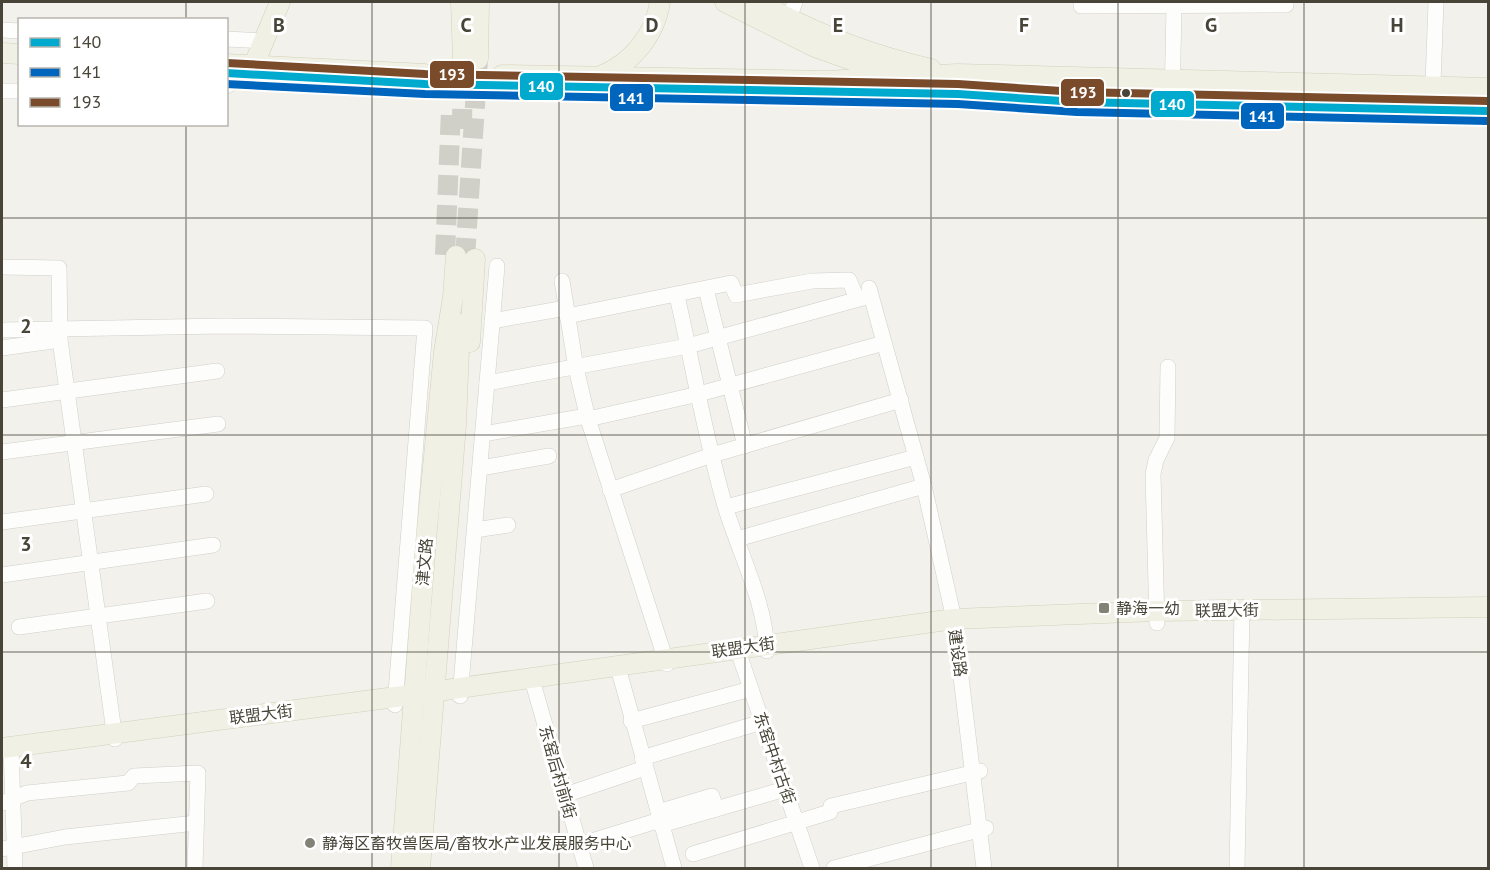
<svg xmlns="http://www.w3.org/2000/svg" width="1490" height="870" viewBox="0 0 1490 870" font-family="'PT Sans','Noto Sans SC',sans-serif">
<style>
.lines{fill:none;stroke-linecap:round;stroke-linejoin:round}
.major-tunnel{stroke:#d0cfc8;stroke-width:20;stroke-dasharray:20 10;stroke-linecap:butt}
.minor-casing{stroke:#d0cfca;stroke-width:16}
.major-casing{stroke:#d3d1ba;stroke-width:21}
.minor{stroke:#fdfdfc;stroke-width:15}
.major{stroke:#f1f0e5;stroke-width:20}
.major-bridge-casing{stroke:#d3d1ba;stroke-width:21;stroke-linecap:butt}
.major-bridge{stroke:#f1f0e5;stroke-width:20}
.bus-1-casing{stroke:#fff;stroke-width:12}
.bus-2-casing{stroke:#fff;stroke-width:12}
.bus-3-casing{stroke:#fff;stroke-width:12}
.bus-1{stroke:#00a9ce;stroke-width:8}
.bus-2{stroke:#0065bd;stroke-width:8}
.bus-3{stroke:#7a4b2a;stroke-width:8}
.grid{fill:none;stroke:#484538;stroke-width:1.5;stroke-opacity:0.55}
.bus-dot{fill:#484538;stroke:#fff;stroke-width:2}
.poi-dot{fill:#848177;stroke:#fff;stroke-width:2}
.labels{text-anchor:middle;dominant-baseline:central;stroke-width:6;stroke-linejoin:round;paint-order:stroke}
.street-label{font-size:16px;fill:#484538;stroke:#fff}
.poi-label{font-size:16px;fill:#484538;stroke:#fff;text-anchor:start}
.grid-label{font-size:20px;text-anchor:middle;font-weight:bold;fill:#484538;stroke:#fff;stroke-width:6;stroke-linejoin:round;paint-order:stroke}
.line-badge{stroke:#fff;stroke-width:2}
.badge-label{font-size:16px;text-anchor:middle;font-weight:bold;fill:#fff}
</style>
<rect width="100%" height="100%" fill="#f2f1ec"/>
<g class="lines">
<g class="major-tunnel">
<path d="M462 129 463 60"/>
<path d="M445 255 451 110"/>
<path d="M465 258 478 59"/>
</g>
<defs>
<g id="minor">
<path d="M1081 2V6L1286 5V2"/>
<path d="M786 27 795 2"/>
<path d="M2 30 20 31"/>
<path d="M226 39 265 41"/>
<path d="M226 86 250 74"/>
<path d="M2 91H20"/>
<path d="M1172 105 1174 7"/>
<path d="M1432 110 1436 2"/>
<path d="M2 267 59 268 60 340 115 739"/>
<path d="M562 281 576 368 588 419 667 664"/>
<path d="M869 288 924 486 954 619 984 868"/>
<path d="M706 289 745 446"/>
<path d="M677 296C693 366 705 437 725 506 739 553 765 600 767 651"/>
<path d="M567 316 731 283 736 295 812 281 849 280 857 299"/>
<path d="M492 321 566 308"/>
<path d="M2 330 223 326 425 328 395 705"/>
<path d="M2 348 60 340"/>
<path d="M487 383 688 346 870 296"/>
<path d="M2 400 217 371"/>
<path d="M588 419 699 394 884 343"/>
<path d="M483 434 587 416"/>
<path d="M2 452 218 424"/>
<path d="M481 468 549 456"/>
<path d="M610 490 712 455 901 400"/>
<path d="M726 507 916 457"/>
<path d="M2 522 206 494"/>
<path d="M475 530 508 525"/>
<path d="M737 539 924 486"/>
<path d="M2 575 213 545"/>
<path d="M1157 623 1153 474 1156 460 1167 438 1168 367"/>
<path d="M19 627 207 601"/>
<path d="M737 648 812 868"/>
<path d="M617 664 674 868"/>
<path d="M531 676 586 868"/>
<path d="M460 696 497 266"/>
<path d="M631 721 751 689"/>
<path d="M11 747 15 868"/>
<path d="M642 758 762 722"/>
<path d="M565 795 645 768"/>
<path d="M2 803 27 793 128 783 134 776 198 773 195 868"/>
<path d="M658 812 712 796 716 809"/>
<path d="M661 825 785 789"/>
<path d="M579 845 660 820"/>
<path d="M2 849 65 837 196 823"/>
<path d="M693 854 830 812 831 806 980 771"/>
<path d="M834 868 986 828"/>
<path d="M1237 868 1242 610"/>
</g>
<g id="major">
<path d="M461 2 463 60"/>
<path d="M725 2 815 47 889 73"/>
<path d="M758 2C811 32 870 55 931 69"/>
<path d="M2 53 20 54"/>
<path d="M478 59 479 2"/>
<path d="M226 64 425 74"/>
<path d="M250 74 280 2"/>
<path d="M502 75 826 81 957 74 1488 88"/>
<path d="M601 76C632 63 655 35 660 2"/>
<path d="M835 92 958 94 1077 102 1488 111"/>
<path d="M470 342 475 259"/>
<path d="M2 748 388 698 954 619 1156 611 1488 607"/>
<path d="M401 868 426 540 444 352 453 297 456 256"/>
<path d="M420 868 456 425 460 324"/>
</g>
</defs>
<use href="#minor" class="minor-casing"/>
<use href="#major" class="major-casing"/>
<use href="#minor" class="minor"/>
<use href="#major" class="major"/>
<defs>
<path id="major-bridge" d="M425 84 502 85"/>
</defs>
<use href="#major-bridge" class="major-bridge-casing"/>
<use href="#major-bridge" class="major-bridge"/>
<defs>
<path id="bus-1" d="M226 73 425 84 958 94 1077 102 1488 111"/>
<path id="bus-2" d="M226 84 425 94 958 104 1077 112 1488 121"/>
<path id="bus-3" d="M227 63 425 74 958 84 1077 92 1488 101"/>
</defs>
<use href="#bus-1" class="bus-1-casing"/>
<use href="#bus-2" class="bus-2-casing"/>
<use href="#bus-3" class="bus-3-casing"/>
<use href="#bus-1" class="bus-1"/>
<use href="#bus-2" class="bus-2"/>
<use href="#bus-3" class="bus-3"/>
</g>
<path class="grid" d="M186 2V20M372 2V868M559 2V868M745 2V868M931 2V868M1118 2V868M1304 2V868M186 124V868M2 218H1488M2 435H1488M2 652H1488"/>
<circle class="bus-dot" cx="1126" cy="93" r="5"/>
<g class="poi-dot">
<rect x="1098" y="602" width="12" height="12" rx="3"/>
<circle cx="310" cy="843" r="6"/>
</g>
<g class="labels">
<g class="street-label">
<text transform="translate(424 562) rotate(-85)">津文路</text>
<text transform="translate(1227 610) rotate(-1)">联盟大街</text>
<text transform="translate(743 647) rotate(-8)">联盟大街</text>
<text transform="translate(958 653) rotate(82)">建设路</text>
<text transform="translate(261 714) rotate(-7)">联盟大街</text>
<text transform="translate(775 758) rotate(71)">东窑中村古街</text>
<text transform="translate(558 772) rotate(74)">东窑后村前街</text>
</g>
<g class="poi-label">
<text x="1116" y="608">静海一幼</text>
<text x="322" y="843">静海区畜牧兽医局/畜牧水产业发展服务中心</text>
</g>
</g>
<g class="grid-label">
<text x="279" y="32">B</text>
<text x="466" y="32">C</text>
<text x="652" y="32">D</text>
<text x="838" y="32">E</text>
<text x="1024" y="32">F</text>
<text x="1211" y="32">G</text>
<text x="1397" y="32">H</text>
<text x="26" y="333">2</text>
<text x="26" y="551">3</text>
<text x="26" y="768">4</text>
</g>
<g class="line-badge">
<rect x="429" y="60" width="46" height="29" rx="6" fill="#7a4b2a"/>
<rect x="519" y="72" width="45" height="29" rx="6" fill="#00a9ce"/>
<rect x="1060" y="78" width="45" height="29" rx="6" fill="#7a4b2a"/>
<rect x="609" y="83" width="45" height="29" rx="6" fill="#0065bd"/>
<rect x="1150" y="90" width="45" height="28" rx="6" fill="#00a9ce"/>
<rect x="1240" y="102" width="45" height="28" rx="6" fill="#0065bd"/>
</g>
<g class="badge-label">
<text x="452" y="80">193</text>
<text x="541" y="92">140</text>
<text x="1083" y="98">193</text>
<text x="631" y="104">141</text>
<text x="1172" y="110">140</text>
<text x="1262" y="122">141</text>
</g>
<rect width="1490" height="870" fill="none" stroke="#484538" stroke-width="6"/>
<rect x="18" y="18" width="210" height="108" fill="#ffffff" stroke="#b6b5af" stroke-width="1.5"/>
<rect x="30" y="38" width="30" height="9" fill="#00a9ce" stroke="#b6b5af" stroke-width="1.5"/>
<text x="72" y="48" font-size="18" fill="#484538">140</text>
<rect x="30" y="68" width="30" height="9" fill="#0065bd" stroke="#b6b5af" stroke-width="1.5"/>
<text x="72" y="78" font-size="18" fill="#484538">141</text>
<rect x="30" y="98" width="30" height="9" fill="#7a4b2a" stroke="#b6b5af" stroke-width="1.5"/>
<text x="72" y="108" font-size="18" fill="#484538">193</text>
</svg>
